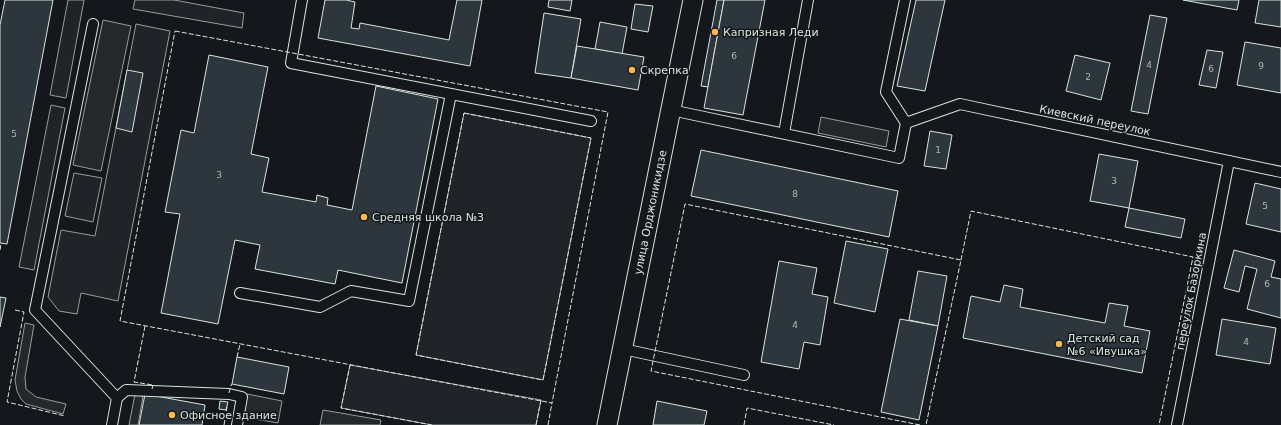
<svg xmlns="http://www.w3.org/2000/svg" width="1281" height="425" viewBox="0 0 1281 425" font-family="'DejaVu Sans',sans-serif">
<rect width="100%" height="100%" fill="#14181c"/>
<g fill="#202428" stroke="#939e99">
<path d="M 68,0 L 84,0 L 66,98 L 50,95 Z"/>
<path d="M 135,0 L 174,0 L 244,13 L 242,28 L 133,9 Z"/>
<path d="M 136,24 L 170,31 L 118,301 L 81,293 L 77,314 L 59,311 L 48,297 L 61,230 L 95,236 Z"/>
<path d="M 51,105 L 65,108 L 34,270 L 19,267 Z"/>
<path d="M 464,113 L 591,138 L 543,380 L 416,355 Z"/>
<path d="M 74,173 L 102,178 L 93,222 L 65,216 Z"/>
<path d="M 350,365 L 541,400 L 536,425 L 432,425 L 341,408 Z"/>
</g>
<g fill="#24282b" stroke="#939e99">
<path d="M 103,20 L 131,26 L 101,171 L 73,165 Z"/>
<path d="M 821,117 L 889,131 L 886,147 L 818,133 Z"/>
<path d="M 25,323 L 34,325 L 25,377 L 26,389 L 36,397 L 66,404 L 63,414 L 26,404 L 21,399 L 17,391 L 15,380 Z"/>
<path d="M 135,394 L 143,396 L 138,425 L 129,425 Z"/>
<path d="M 247,394 L 282,401 L 278,423 L 243,417 Z"/>
<path d="M 323,410 L 381,420 L 380,425 L 320,425 Z"/>
</g>
<g fill="#2c363c" stroke="#d8e6dc">
<path d="M 5,0 L 53,0 L 7,244 L 0,243 L 0,25 Z"/>
<path d="M 325,0 L 346,0 L 355,2 L 351,28 L 359,29 L 360,23 L 449,40 L 457,0 L 482,0 L 470,66 L 318,38 Z"/>
<path d="M 549,0 L 572,0 L 570,11 L 548,7 Z"/>
<path d="M 717,0 L 724,0 L 708,87 L 701,86 Z"/>
<path d="M 724,0 L 765,0 L 743,115 L 704,108 Z"/>
<path d="M 916,0 L 945,0 L 925,91 L 897,86 Z"/>
<path d="M 1183,0 L 1239,0 L 1237,10 Z"/>
<path d="M 1259,0 L 1281,0 L 1281,27 L 1255,23 Z"/>
<path d="M 635,4 L 653,6 L 648,32 L 631,29 Z"/>
<path d="M 544,13 L 581,19 L 571,78 L 535,73 Z"/>
<path d="M 1150,15 L 1167,18 L 1148,114 L 1131,111 Z"/>
<path d="M 600,22 L 627,27 L 622,54 L 595,49 Z"/>
<path d="M 1245,42 L 1281,48 L 1281,93 L 1237,85 Z"/>
<path d="M 577,46 L 644,57 L 638,90 L 571,78 Z"/>
<path d="M 1207,50 L 1223,52 L 1216,88 L 1199,85 Z"/>
<path d="M 209,55 L 268,67 L 251,154 L 269,158 L 262,192 L 316,202 L 317,195 L 328,198 L 327,205 L 352,210 L 376,86 L 438,99 L 402,283 L 338,270 L 335,284 L 255,269 L 260,245 L 235,240 L 218,324 L 161,313 L 180,214 L 165,212 L 181,130 L 194,133 Z"/>
<path d="M 1075,55 L 1110,63 L 1101,100 L 1066,91 Z"/>
<path d="M 127,70 L 143,73 L 132,132 L 116,128 Z"/>
<path d="M 930,131 L 952,135 L 946,169 L 924,166 Z"/>
<path d="M 701,150 L 898,191 L 889,237 L 691,196 Z"/>
<path d="M 1099,154 L 1138,161 L 1129,208 L 1090,201 Z"/>
<path d="M 1255,183 L 1281,189 L 1281,232 L 1246,224 Z"/>
<path d="M 1129,208 L 1185,219 L 1181,238 L 1125,227 Z"/>
<path d="M 846,241 L 888,249 L 875,312 L 834,303 Z"/>
<path d="M 1234,250 L 1275,261 L 1271,277 L 1281,279 L 1281,318 L 1247,309 L 1257,269 L 1245,266 L 1239,292 L 1224,288 Z"/>
<path d="M 779,261 L 817,268 L 812,294 L 828,297 L 820,345 L 804,342 L 799,369 L 761,362 Z"/>
<path d="M 918,271 L 947,276 L 938,326 L 909,320 Z"/>
<path d="M 1004,285 L 1023,289 L 1020,307 L 1105,323 L 1109,303 L 1128,306 L 1124,326 L 1150,331 L 1142,373 L 963,338 L 971,296 L 1000,302 Z"/>
<path d="M 0,297 L 6,298 L 0,327 Z"/>
<path d="M 900,319 L 938,326 L 919,420 L 881,412 Z"/>
<path d="M 1222,319 L 1276,328 L 1270,364 L 1216,355 Z"/>
<path d="M 237,357 L 289,367 L 284,394 L 232,384 Z"/>
<path d="M 145,394 L 205,405 L 202,425 L 139,425 Z"/>
<path d="M 220,401 L 228,402 L 226,410 L 219,409 Z"/>
<path d="M 657,401 L 707,411 L 704,425 L 653,425 Z"/>
</g>
<g fill="none" stroke-linecap="round" stroke-linejoin="round">
<defs>
<g id="service">
<path d="M 302,0 L 291,63 L 591,121"/>
<path d="M 93,24 L 35,310 L 117,398 L 112,425"/>
<path d="M 671,110 L 899,158 L 906,123 L 886,92 L 905,0"/>
<path d="M 906,123 L 960,104 L 1281,172"/>
<path d="M 784,133 L 808,0"/>
<path d="M 240,293 L 320,307 L 351,291 L 409,301 L 451,94"/>
<path d="M 623,349 L 744,375"/>
<path d="M 117,398 L 126,390 L 229,394 L 242,397 L 237,425"/>
<path d="M 1177,425 L 1229,161"/>
</g>
<g id="minor">
<path id="s1" d="M 607,425 L 693,0"/>
</g>
</defs>
<use href="#service" stroke="#d8e6dc" stroke-width="12"/>
<use href="#minor" stroke="#d8e6dc" stroke-width="21"/>
<use href="#service" stroke="#14181c" stroke-width="10"/>
<use href="#minor" stroke="#14181c" stroke-width="19"/>
<g stroke="#d8e6dc" stroke-width="1" stroke-dasharray="5 2" stroke-linecap="butt">
<path d="M 175,31 L 608,112 L 552,403 L 120,321 Z"/>
<path d="M 464,113 L 591,138 L 543,380 L 416,355 Z"/>
<path d="M 0,250 L 1,244"/>
<path d="M 961,260 L 971,211 L 1193,257 L 1159,425"/>
<path d="M 15,310 L 24,312 L 7,402 L 65,416"/>
<path d="M 145,326 L 134,382 L 153,385 L 152,389"/>
<path d="M 237,357 L 240,344"/>
<path d="M 351,365 L 350,365 L 341,408 L 432,425"/>
<path d="M 229,393 L 231,385 L 232,384"/>
<path d="M 224,425 L 227,407"/>
<path d="M 536,425 L 541,400 L 540,400"/>
<path d="M 548,425 L 552,403"/>
<path d="M 744,425 L 747,408 L 834,425"/>
<path d="M 920,425 L 651,371 L 685,204 L 961,260 L 926,425"/>
</g>
</g>
<g fill="#ffb74d" stroke="#14181c" stroke-width="1.5">
<circle cx="715" cy="32" r="4"/>
<circle cx="632" cy="70" r="4"/>
<circle cx="364" cy="217" r="4"/>
<circle cx="1059" cy="344" r="4"/>
<circle cx="172" cy="415" r="4"/>
</g>
<g text-anchor="middle" stroke-width="3" stroke-linejoin="round" paint-order="stroke">
<g font-size="9" fill="#adbab4">
<text x="734" y="59">6</text>
<text x="1149" y="68">4</text>
<text x="1261" y="69">9</text>
<text x="1211" y="72">6</text>
<text x="1088" y="80">2</text>
<text x="14" y="137">5</text>
<text x="938" y="153">1</text>
<text x="219" y="178">3</text>
<text x="1114" y="184">3</text>
<text x="795" y="197">8</text>
<text x="1265" y="209">5</text>
<text x="1267" y="287">6</text>
<text x="795" y="328">4</text>
<text x="1246" y="345">4</text>
</g>
<g font-size="11" fill="#d8e6dc" stroke="#14181c" text-anchor="start">
<text x="723" y="36">Капризная Леди</text>
<text x="640" y="74">Скрепка</text>
<text x="372" y="221">Средняя школа №3</text>
<text x="1067" y="342">Детский сад<tspan x="1067" dy="13">№6 «Ивушка»</tspan></text>
<text x="180" y="419">Офисное здание</text>
</g>
<g font-size="11" fill="#d8e6dc" stroke="#14181c">
<text transform="translate(1095 120) rotate(12)" y="4">Киевский переулок</text>
<text dy="4" stroke="none"><textPath href="#s1" startOffset="217">улица Орджоникидзе</textPath></text>
<text transform="translate(1191 291) rotate(-79)" y="4">переулок Базоркина</text>
</g>
</g>
</svg>
